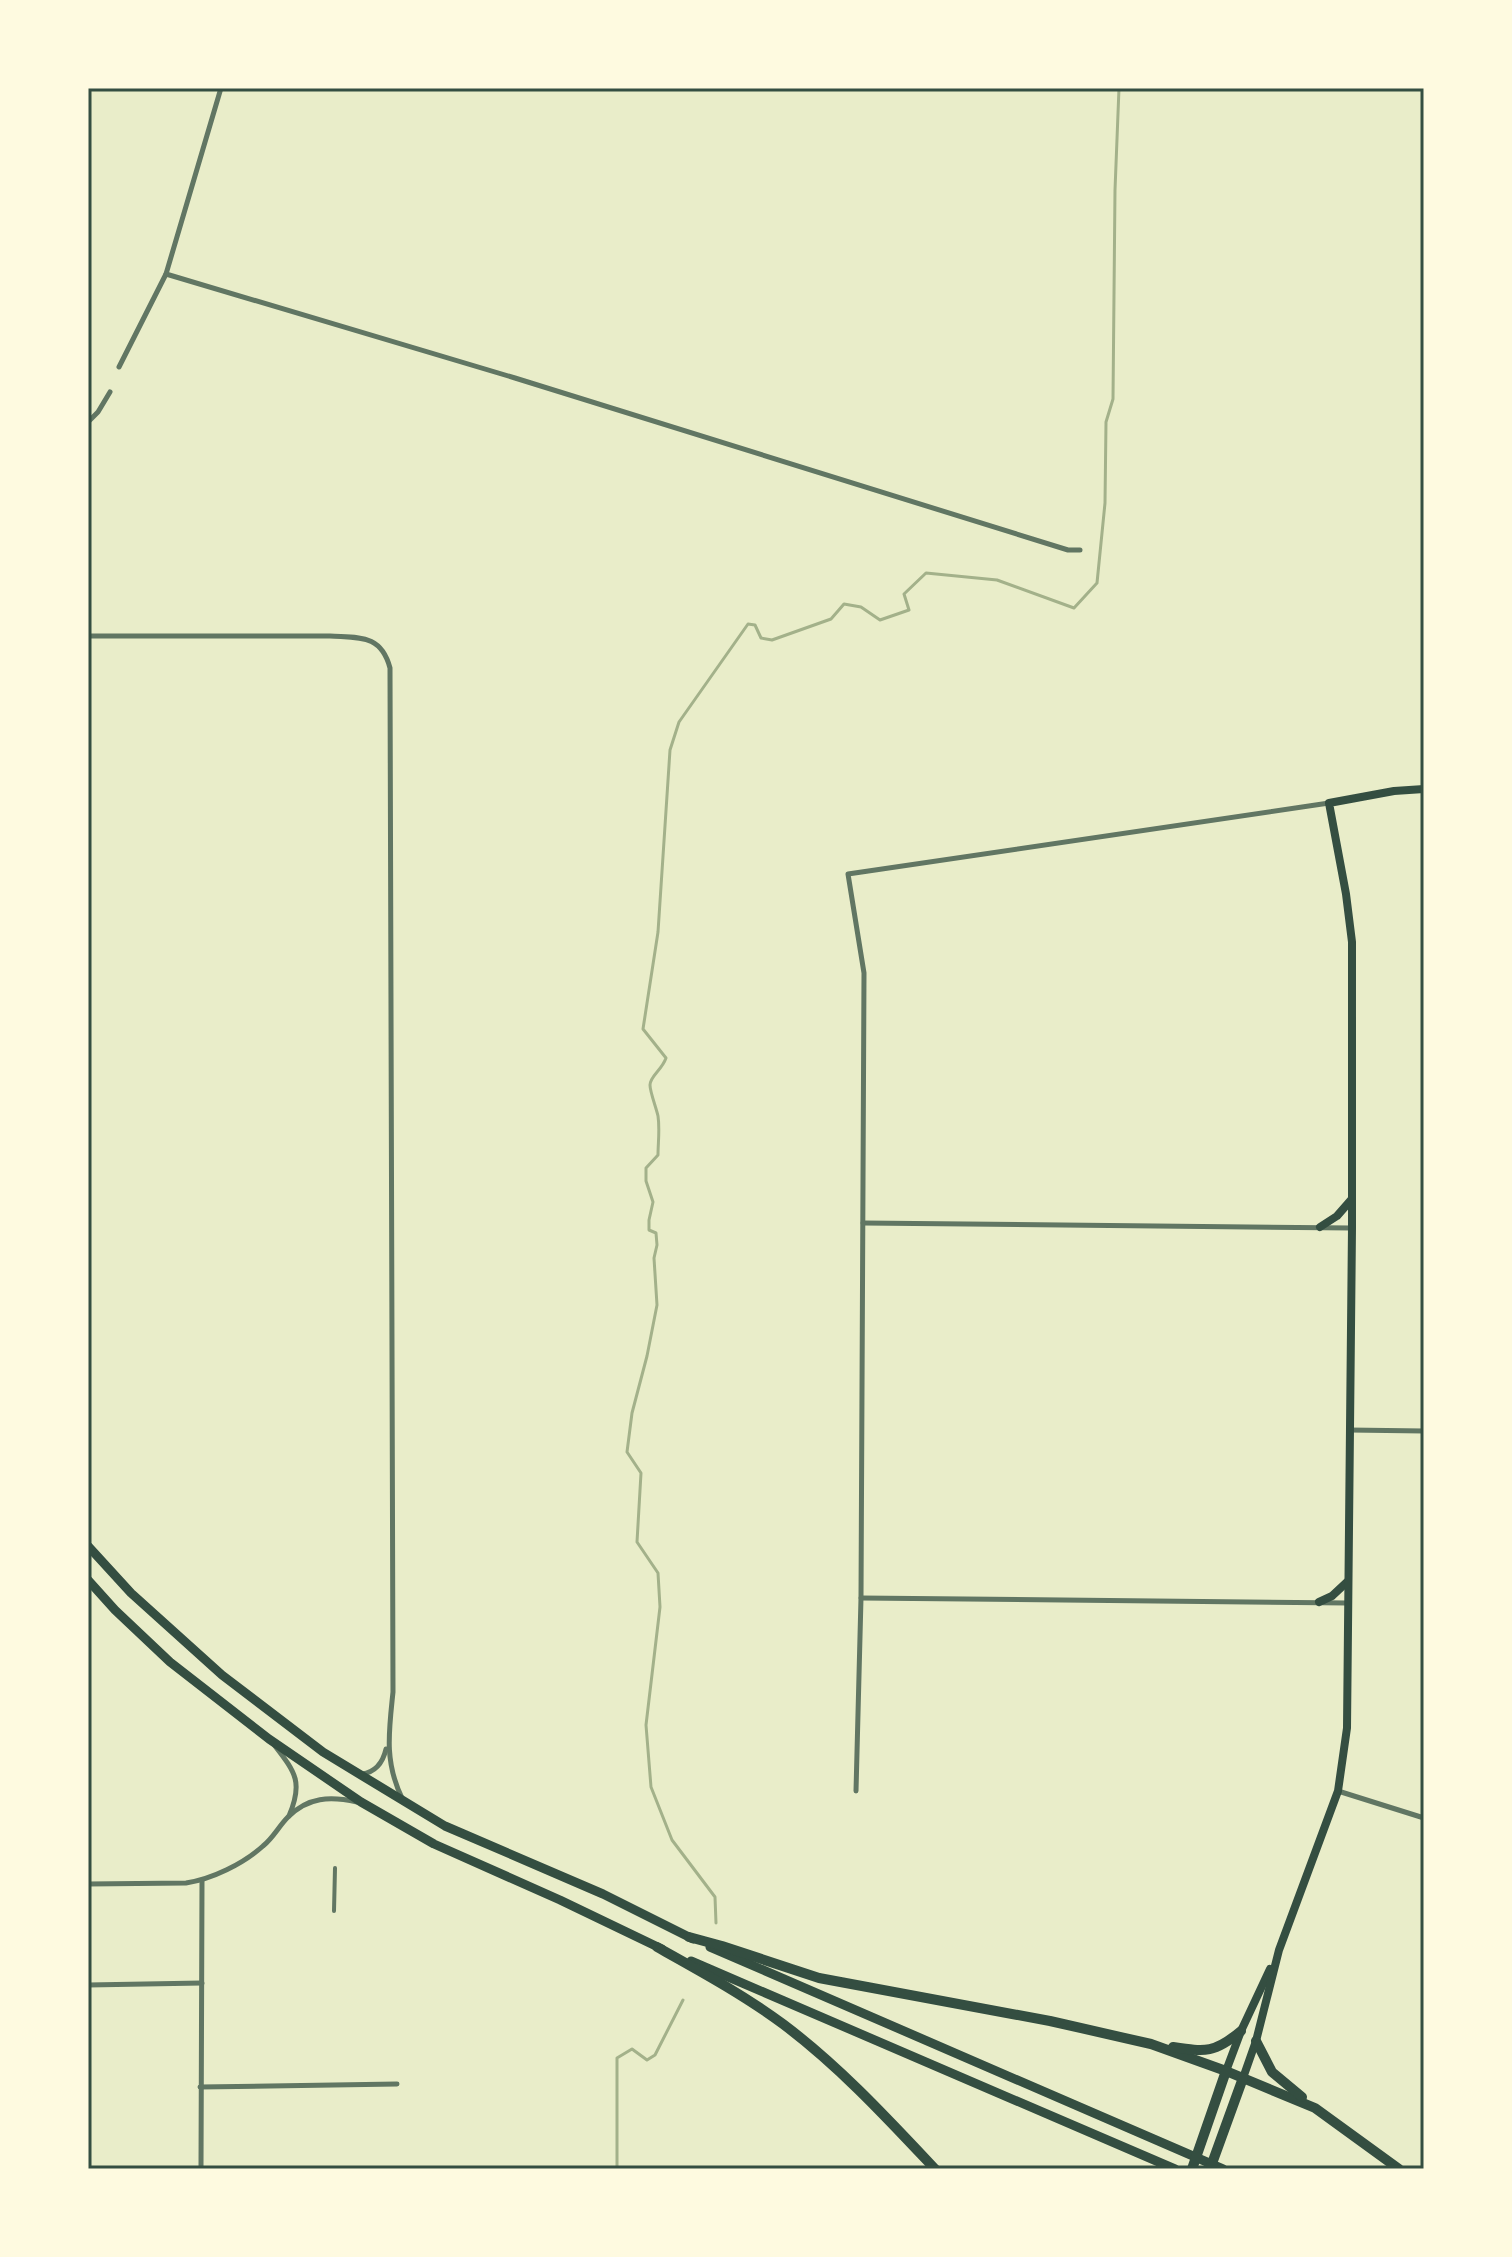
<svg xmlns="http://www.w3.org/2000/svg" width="1512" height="2257" viewBox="0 0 1512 2257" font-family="'PT Serif',serif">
<rect width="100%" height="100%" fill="#e9edc9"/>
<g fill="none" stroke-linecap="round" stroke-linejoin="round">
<g stroke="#a3b18a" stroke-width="3">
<path d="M 716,1923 L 715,1897 L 672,1840 L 651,1787 L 646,1725 L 660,1607 L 658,1573 L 637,1542 L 641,1473 L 627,1452 L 632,1413 L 647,1356 L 657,1305 L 654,1258 L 657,1245 L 656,1233 L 649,1230 L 649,1220 L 653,1202 L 646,1181 L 646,1168 L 658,1155 C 658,1143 660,1129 658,1116 C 656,1107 650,1092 650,1085 C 650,1076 662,1070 666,1058 L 643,1029 L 658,932 L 670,750 L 679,722 L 748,624 L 755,625 L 761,638 L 772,640 L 831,619 L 844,604 L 861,607 L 880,620 L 909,610 L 904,594 L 926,573 L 997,580 L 1074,608 L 1097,583 L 1105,503 L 1106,422 L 1113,399 L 1115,190 L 1119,88"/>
<path d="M 617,2169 L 617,2058 L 632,2049 L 647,2060 L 655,2055 L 683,2000"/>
</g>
<path stroke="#617663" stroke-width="4" d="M 334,1911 L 335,1868"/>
<g stroke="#617663" stroke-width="5">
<path d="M 166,274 L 515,378 L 1068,550 L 1080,550"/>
<path d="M 119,367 L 166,274 L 221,88"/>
<path d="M 88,422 L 98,412 L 110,392"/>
<path d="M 88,636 L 330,636 C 359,638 381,634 390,668 L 393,1692 C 389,1731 384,1761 402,1798"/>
<path d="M 863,1223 L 1351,1228"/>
<path d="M 1349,1430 L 1424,1431"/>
<path d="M 861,1598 L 1347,1603"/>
<path d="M 275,1746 C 296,1773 303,1783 289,1816"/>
<path d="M 362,1774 C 376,1772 383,1762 386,1749"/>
<path d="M 856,1791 L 861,1598 L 864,973 L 848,874 L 1329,803"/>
<path d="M 1338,1791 L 1424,1818"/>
<path d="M 88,1884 L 186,1883 C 212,1879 243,1864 263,1846 C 273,1838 279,1826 288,1817 C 308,1797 330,1796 357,1802"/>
<path d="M 88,1985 L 202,1983"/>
<path d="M 200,2087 L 397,2084"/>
<path d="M 201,2169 L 202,1881"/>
</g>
<g stroke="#344e41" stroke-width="8">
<path d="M 1320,1227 L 1337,1216 L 1351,1200"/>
<path d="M 1319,1602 L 1332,1596 L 1347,1582"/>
<path d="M 1226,2071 L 1241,2031 L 1270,1969"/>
<path d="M 1243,2078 L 1256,2041 L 1279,1950 L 1338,1791 L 1347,1728 L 1352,1228 L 1352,942 L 1346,894 L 1329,803 L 1394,791 L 1424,789"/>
</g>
<g stroke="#344e41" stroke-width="9">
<path d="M 88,1546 L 131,1593 L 222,1675 L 323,1752 L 445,1826 L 603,1894 L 693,1939"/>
<path d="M 88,1580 L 115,1610 L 170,1662 L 269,1739 L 361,1802 L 434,1844 L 560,1900 L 662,1949"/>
<path d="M 710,1947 L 1223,2169"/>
<path d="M 691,1961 L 1175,2169"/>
</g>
<g stroke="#344e41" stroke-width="10">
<path d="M 689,1937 L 722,1946 L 819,1978 L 1050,2021 L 1151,2044 L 1226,2071 L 1315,2108 L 1399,2169"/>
<path d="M 657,1947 C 700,1971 744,1995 783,2024 C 839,2066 887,2118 935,2169"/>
<path d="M 1256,2041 L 1272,2072 L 1302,2097"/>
<path d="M 1173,2047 C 1206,2052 1215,2053 1241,2031"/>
<path d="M 1192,2169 L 1226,2071"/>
<path d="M 1210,2169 L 1243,2078"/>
</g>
</g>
<rect width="1512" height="2257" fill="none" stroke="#fefae0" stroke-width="180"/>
<rect x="90" y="90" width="1332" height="2077" fill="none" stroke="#344e41" stroke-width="3"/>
</svg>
